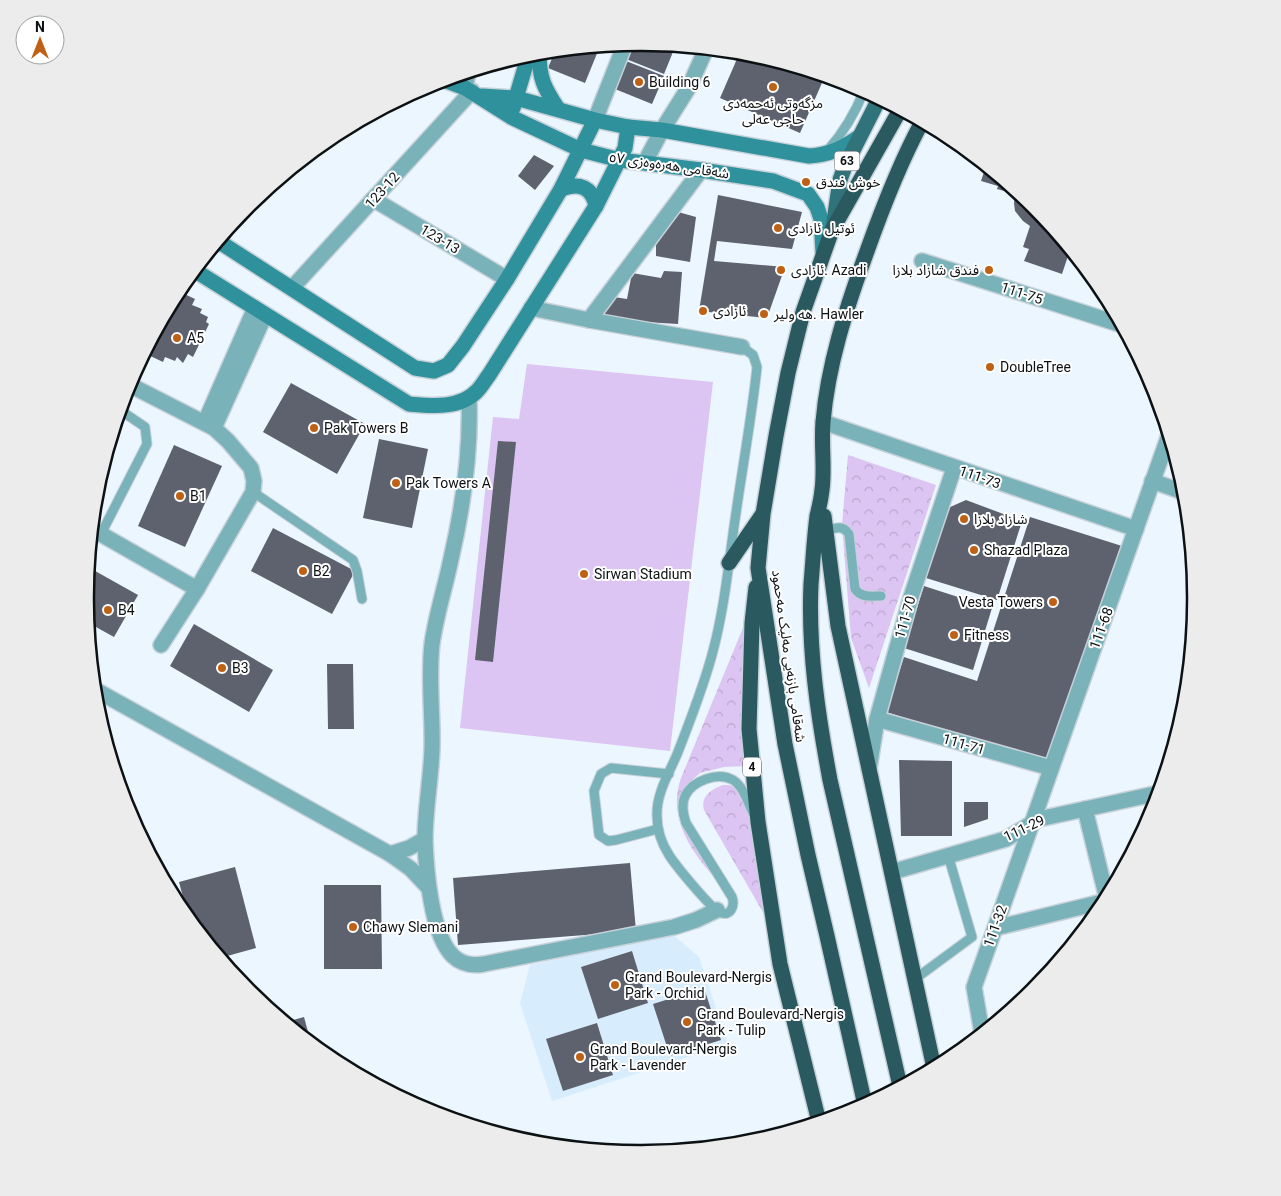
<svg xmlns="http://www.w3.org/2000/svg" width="1281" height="1196" viewBox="0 0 1281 1196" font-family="Roboto,'Noto Sans Arabic',sans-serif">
<defs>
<pattern id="park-crowns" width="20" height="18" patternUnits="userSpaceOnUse" patternTransform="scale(1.25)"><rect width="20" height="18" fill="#dcc4f3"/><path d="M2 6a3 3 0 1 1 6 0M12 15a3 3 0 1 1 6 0" fill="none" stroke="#bca7cf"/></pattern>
</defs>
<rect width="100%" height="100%" fill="#ebf6ff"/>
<path fill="#d7ecfc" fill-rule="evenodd" d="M 672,934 L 699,957 L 728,1044 L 552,1101 L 520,1003 L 530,965 ZM 632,951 L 648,1003 L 598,1019 L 581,967 ZM 704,988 L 721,1040 L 671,1056 L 654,1004 ZM 597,1023 L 613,1075 L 563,1091 L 546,1040 Z"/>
<path fill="#dcc4f3" d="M 527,364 L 713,382 L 670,751 L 460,728 L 493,417 L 519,419 Z"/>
<g fill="url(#park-crowns)">
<path d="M 848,455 L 936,485 L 869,688 L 851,638 L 842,525 Z"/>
<path d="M 745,623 L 747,766 L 724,767 L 700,773 L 691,781 L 688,788 L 685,814 L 733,898 C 703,865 664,827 681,778 Z"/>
<path d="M 723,785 C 728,785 733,785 737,789 C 752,804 763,895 768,921 L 704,810 C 700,797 711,789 723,785 Z"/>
</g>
<g fill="#5e616e">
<path d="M 633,43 L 641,43 L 675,47 L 664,74 L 626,59 Z"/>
<path d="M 600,46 L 585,83 L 548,68 L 555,51 Z"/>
<path d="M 740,52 L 749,53 L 825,76 L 800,133 L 720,98 Z"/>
<path d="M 626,61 L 664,76 L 652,104 L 615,89 Z"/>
<path d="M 534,155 L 554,166 L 535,190 L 518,176 Z"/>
<path d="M 986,166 L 1033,205 L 1070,250 L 1062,274 L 1024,261 L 1029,249 L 1023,247 L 1030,226 L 1023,221 L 1015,211 L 1014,203 L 1015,194 L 997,189 L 998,186 L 981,181 Z"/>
<path d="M 718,195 L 802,212 L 792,249 L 717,241 L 714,261 L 785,267 L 767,318 L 699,311 Z"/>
<path d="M 678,212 L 696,217 L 690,262 L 656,256 L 656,245 Z"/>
<path d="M 664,271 L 682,272 L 678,324 L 597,319 L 614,297 L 627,299 L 632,273 L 661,278 Z"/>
<path d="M 178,291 L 195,299 L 192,305 L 202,309 L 200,313 L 208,317 L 206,322 L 209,324 L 193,357 L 188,354 L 183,363 L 177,357 L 175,361 L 165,357 L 163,362 L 144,353 Z"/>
<path d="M 291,383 L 365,424 L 337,474 L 263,432 Z"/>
<path d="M 379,439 L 428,449 L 412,528 L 363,518 Z"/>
<path d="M 498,441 L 516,442 L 493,662 L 475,660 Z"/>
<path d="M 174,445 L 222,466 L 185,547 L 138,526 Z"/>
<path d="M 108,450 L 113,452 L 103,477 L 100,476 Z"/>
<path d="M 966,500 L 1022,521 L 997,600 L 926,578 L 948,508 Z"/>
<path d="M 1030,517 L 1122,546 L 1051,764 L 886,712 L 904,657 L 977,681 Z"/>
<path d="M 273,528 L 355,571 L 332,614 L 251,571 Z"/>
<path d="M 88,567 L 138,595 L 114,637 L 87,622 L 85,598 Z"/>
<path d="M 924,586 L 992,608 L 973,670 L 904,648 Z"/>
<path d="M 194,624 L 273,670 L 249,712 L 170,666 Z"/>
<path d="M 327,664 L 353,664 L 354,729 L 328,729 Z"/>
<path d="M 899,760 L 952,761 L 952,836 L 901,836 Z"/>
<path d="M 964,802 L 988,802 L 988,819 L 964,827 Z"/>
<path d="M 630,863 L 636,931 L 458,945 L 453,878 Z"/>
<path d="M 235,867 L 256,948 L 220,958 L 189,920 L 179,882 Z"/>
<path d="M 324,885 L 381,885 L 382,969 L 324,969 Z"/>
<path d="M 632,951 L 648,1003 L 598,1019 L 581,967 Z"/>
<path d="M 704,988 L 721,1040 L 670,1056 L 653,1004 Z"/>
<path d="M 304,1017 L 311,1043 L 286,1022 Z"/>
<path d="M 597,1023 L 613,1075 L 563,1091 L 546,1039 Z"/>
</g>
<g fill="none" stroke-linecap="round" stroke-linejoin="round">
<defs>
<g id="lane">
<path d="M 828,150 C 844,132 855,113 864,91"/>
<path d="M 742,347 L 753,355 L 757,367 C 752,415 743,464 736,513 C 729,559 725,606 713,651 C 704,686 691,718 678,752 C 670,772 656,793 657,816 C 657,829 662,844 669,855 C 676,866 709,906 719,912 C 731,918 735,905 732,897 L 686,823 C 683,814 681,805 685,796 C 692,781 718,771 733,780 C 743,786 748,802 753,813"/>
<path d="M 253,492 L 353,560 L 357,571 L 362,599"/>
<path d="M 825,531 C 835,528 842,524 849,534 L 855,589 C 861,598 871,596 881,596"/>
<path d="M 101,534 L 147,444 L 145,427 L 120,410"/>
<path d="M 658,829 L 616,840 L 608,841 L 599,835 L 594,791 L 601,774 L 611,768 L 669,774"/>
<path d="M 915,979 L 972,937 L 948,855"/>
</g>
<g id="street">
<path d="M 465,88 L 468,73"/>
<path d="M 595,120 L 625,44"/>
<path d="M 645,162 L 662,130 L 689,87 L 706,49"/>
<path d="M 373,199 L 507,279"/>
<path d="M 922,261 L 1122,325"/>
<path d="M 292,288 L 472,91"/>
<path d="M 531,308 L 589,320 L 742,347"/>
<path d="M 589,320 L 701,170"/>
<path d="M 128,384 L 214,428 L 228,441 L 251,468 L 254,481 L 253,492 L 197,589 L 161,645"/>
<path d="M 469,398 C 471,452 463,507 451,559 C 445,588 436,615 432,644 C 428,678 433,715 432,749 C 431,779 425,810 425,840 C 426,869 431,935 453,956 C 461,964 472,966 484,964 L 674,927 L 696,920 L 717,910"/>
<path d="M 205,422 L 255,308"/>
<path d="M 823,422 L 1136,529"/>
<path d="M 214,428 L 265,315"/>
<path d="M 1152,481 L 1186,493"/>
<path d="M 92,529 L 197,589"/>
<path d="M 94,689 L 390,854 L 411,869 L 428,887"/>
<path d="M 877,719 L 1051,768"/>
<path d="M 869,769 L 877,719 L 911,597 L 954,468"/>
<path d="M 1085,809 L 1107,899"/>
<path d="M 390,854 L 409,848 L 425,839"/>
<path d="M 892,872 L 1006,839 L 1039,819 L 1159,793"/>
<path d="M 995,928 L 1106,901"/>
<path d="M 982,1033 L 974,987 L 995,928 L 1169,435"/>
</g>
<g id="secondary">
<path d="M 539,52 C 539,78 544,88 558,109"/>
<path d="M 444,80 L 465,88 L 511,117 L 581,150 L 620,160 L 701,170 L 773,181 L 808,194 L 817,207 L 821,219 L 823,252"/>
<path d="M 482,96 L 516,98 L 595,120 L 628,127 L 662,130 L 809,156 C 829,155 843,148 859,137"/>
<path d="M 513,108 L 529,54"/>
<path d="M 561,189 C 579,182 592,187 596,206"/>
<path d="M 218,241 L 415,368 L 434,371 L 448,365 L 463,346 L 507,279 L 561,189 L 595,120"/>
<path d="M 194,270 L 409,404 C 432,406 460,409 477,391 C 482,386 485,380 489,375 L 596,206 L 625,148 L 628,127"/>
</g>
<path id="primary" d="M 833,228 L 840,180 L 845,166 L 879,99"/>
<g id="highway">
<path d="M 824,516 L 838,626 L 934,1068"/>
<path d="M 729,563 L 762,515"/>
<path d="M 756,587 L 752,623 L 749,729 L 758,822 L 780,964 L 819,1122"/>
<path d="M 900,1086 L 830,780 C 818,716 808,650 811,584 C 813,561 814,539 817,516 C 819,508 821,499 822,490 C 825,468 821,445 823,422 C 828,364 846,309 866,254 C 882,209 899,164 922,122"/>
<path d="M 865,1105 L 827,936 L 808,855 L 785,744 L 758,568 L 763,514 L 776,436 L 788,373 L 803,312 L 832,230 L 900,110"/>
</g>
</defs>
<use href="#lane" stroke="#c7d1d9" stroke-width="11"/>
<use href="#street" stroke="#c7d1d9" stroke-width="18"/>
<use href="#secondary" stroke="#c7d1d9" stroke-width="18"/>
<use href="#primary" stroke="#c7d1d9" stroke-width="18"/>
<use href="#highway" stroke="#c7d1d9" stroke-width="18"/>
<use href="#lane" stroke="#7ab2b9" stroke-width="9"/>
<use href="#street" stroke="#7ab2b9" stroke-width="15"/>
<use href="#secondary" stroke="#2f919b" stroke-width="15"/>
<use href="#primary" stroke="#31737a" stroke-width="15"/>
<use href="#highway" stroke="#2a5a5f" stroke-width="15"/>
</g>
<g fill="#bf6115" stroke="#fff" stroke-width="2">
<circle cx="639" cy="82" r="5"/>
<circle cx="773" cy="87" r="5"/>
<circle cx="806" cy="182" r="5"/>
<circle cx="778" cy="228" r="5"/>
<circle cx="781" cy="270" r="5"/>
<circle cx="989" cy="270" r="5"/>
<circle cx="703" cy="311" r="5"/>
<circle cx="764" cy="314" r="5"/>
<circle cx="177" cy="338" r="5"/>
<circle cx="990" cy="367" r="5"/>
<circle cx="314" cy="428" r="5"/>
<circle cx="396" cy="483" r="5"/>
<circle cx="180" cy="496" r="5"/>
<circle cx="964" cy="519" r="5"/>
<circle cx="974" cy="550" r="5"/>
<circle cx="303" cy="571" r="5"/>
<circle cx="584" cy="574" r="5"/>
<circle cx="1053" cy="602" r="5"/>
<circle cx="108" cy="610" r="5"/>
<circle cx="954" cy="635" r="5"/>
<circle cx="222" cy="668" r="5"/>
<circle cx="353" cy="927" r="5"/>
<circle cx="615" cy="985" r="5"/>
<circle cx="687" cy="1022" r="5"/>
<circle cx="580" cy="1057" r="5"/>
</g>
<g text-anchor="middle" stroke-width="4" stroke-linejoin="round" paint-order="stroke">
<g fill="#fff" stroke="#55585a" stroke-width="1">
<rect x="834.5" y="151.5" width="25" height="19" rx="4"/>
<rect x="743" y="757.5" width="18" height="19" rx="4"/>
</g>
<g font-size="12" font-weight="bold" fill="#0c1114">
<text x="847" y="165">63</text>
<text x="752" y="771">4</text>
</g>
<g font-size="14" fill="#0c1114" stroke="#fff" text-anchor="start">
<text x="649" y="87">Building 6</text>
<text x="773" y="108" text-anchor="middle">مزگەوتی ئەحمەدی<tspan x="773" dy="16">حاجی عەلی</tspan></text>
<text x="816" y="187">خوش فندق</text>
<text x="788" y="233">ئوتیل ئازادی</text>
<text x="791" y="275">ئازادى. Azadi</text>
<text x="979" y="275" text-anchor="end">فندق شازاد بلازا</text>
<text x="713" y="316">ئازادی</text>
<text x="774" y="319">هه ولير. Hawler</text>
<text x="187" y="343">A5</text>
<text x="1000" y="372">DoubleTree</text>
<text x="324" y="433">Pak Towers B</text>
<text x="406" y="488">Pak Towers A</text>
<text x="190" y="501">B1</text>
<text x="974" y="524">شازاد بلازا</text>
<text x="984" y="555">Shazad Plaza</text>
<text x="313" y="576">B2</text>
<text x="594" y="579">Sirwan Stadium</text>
<text x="1043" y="607" text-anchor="end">Vesta Towers</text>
<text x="118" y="615">B4</text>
<text x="964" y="640">Fitness</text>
<text x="232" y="673">B3</text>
<text x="363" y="932">Chawy Slemani</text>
<text x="625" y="982">Grand Boulevard-Nergis<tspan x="625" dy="16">Park - Orchid</tspan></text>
<text x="697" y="1019">Grand Boulevard-Nergis<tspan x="697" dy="16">Park - Tulip</tspan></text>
<text x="590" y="1054">Grand Boulevard-Nergis<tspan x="590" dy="16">Park - Lavender</tspan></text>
</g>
<g font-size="14" fill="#0c1114" stroke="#fff">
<text transform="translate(669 165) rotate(8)" y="5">شەقامی هەرەوەزی ٥٧</text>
<text transform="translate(382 190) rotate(-48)" y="5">123-12</text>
<text transform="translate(440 239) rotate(31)" y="5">123-13</text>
<text transform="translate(1022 293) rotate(18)" y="5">111-75</text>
<text transform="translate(980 477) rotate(19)" y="5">111-73</text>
<text transform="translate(905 617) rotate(-74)" y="5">111-70</text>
<text transform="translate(1101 628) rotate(-70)" y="5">111-68</text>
<text transform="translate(789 656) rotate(82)" y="5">شەقامی بازنەیی مەلیک مەحمود</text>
<text transform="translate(964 744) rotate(16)" y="5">111-71</text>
<text transform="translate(1024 828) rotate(-25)" y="5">111-29</text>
<text transform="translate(995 926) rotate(-70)" y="5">111-32</text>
</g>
</g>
<path d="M0 0H1281V1196H0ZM640 51H641A546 546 0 0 1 1187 597V599A546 546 0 0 1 641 1145H640A546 546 0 0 1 94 599V597A546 546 0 0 1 640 51Z" fill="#ececec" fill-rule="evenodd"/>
<path fill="none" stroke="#0c1114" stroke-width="2.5" d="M640 51H641A546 546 0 0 1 1187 597V599A546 546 0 0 1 641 1145H640A546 546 0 0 1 94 599V597A546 546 0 0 1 640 51Z"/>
<g transform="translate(40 40)"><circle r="24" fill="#ffffff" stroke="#9ea0a1"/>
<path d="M0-4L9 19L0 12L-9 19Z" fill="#bf6115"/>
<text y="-8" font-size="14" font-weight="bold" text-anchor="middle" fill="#0c1114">N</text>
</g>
</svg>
